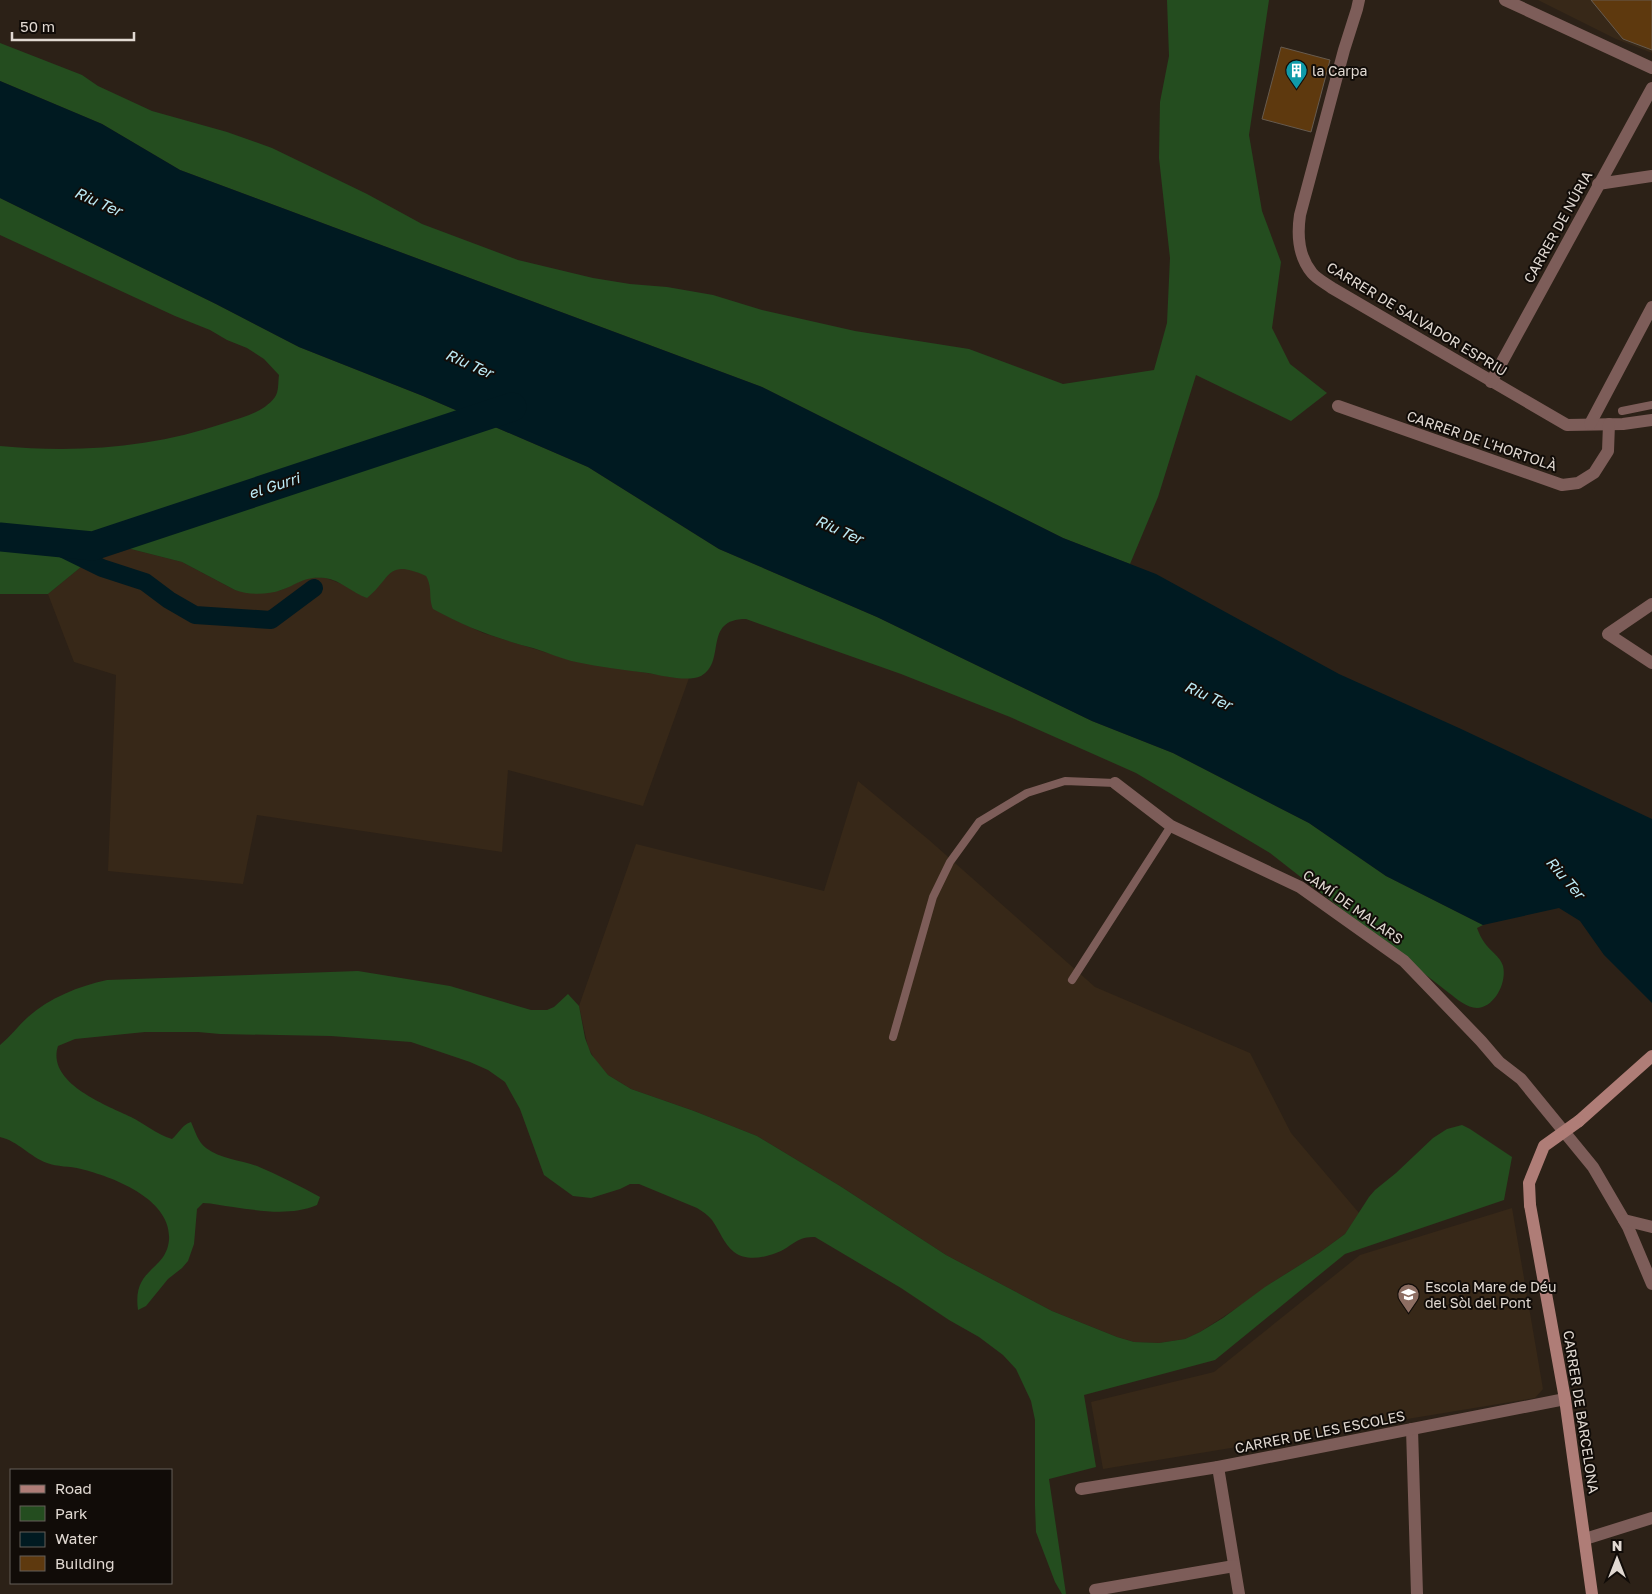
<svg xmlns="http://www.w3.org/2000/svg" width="1652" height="1594" viewBox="0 0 1652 1594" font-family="'Golos Text',sans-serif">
<rect width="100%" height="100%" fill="#2c2117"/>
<g fill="#372818">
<path d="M 1538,0 L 1652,0 L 1652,53 L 1616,39 Z"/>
<path d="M 119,546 L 182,562 L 235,590 L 262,593 L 281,590 L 306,578 L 326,578 L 342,584 L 379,585 L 390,572 L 399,568 L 408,569 L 426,575 L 431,584 L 431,592 L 441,613 L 483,633 L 574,661 L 678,678 L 689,678 L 643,806 L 508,770 L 502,852 L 257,815 L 243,884 L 108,871 L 116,675 L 74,662 L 48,594 L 81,567 Z"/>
<path d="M 858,781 L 929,840 L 1095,987 L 1250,1053 L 1291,1133 L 1359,1213 L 1345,1234 L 1319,1253 L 1273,1282 L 1243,1304 L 1200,1332 L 1185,1339 L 1159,1343 L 1134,1342 L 1117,1337 L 1052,1311 L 946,1255 L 840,1186 L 757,1136 L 694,1111 L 631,1089 L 608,1075 L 596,1062 L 588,1047 L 579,1006 L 636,844 L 824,891 Z"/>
<path d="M 1512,1208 L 1543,1389 L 1535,1398 L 1103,1469 L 1091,1402 L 1214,1372 L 1360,1255 Z"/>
</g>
<g fill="#244d1f">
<path d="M 1167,0 L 1269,0 L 1249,135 L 1262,211 L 1281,262 L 1272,328 L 1290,364 L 1327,393 L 1291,421 L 1196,375 L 1158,497 L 1130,564 L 1063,538 L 762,387 L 180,170 L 102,124 L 0,81 L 0,43 L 82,75 L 98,86 L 152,111 L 227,132 L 272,148 L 367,194 L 422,224 L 518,260 L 593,278 L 630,284 L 667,287 L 713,295 L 762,310 L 855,331 L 969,349 L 1063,384 L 1154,370 L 1167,323 L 1170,258 L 1159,158 L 1160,102 L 1169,56 Z"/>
<path d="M 0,198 L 216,304 L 299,347 L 423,396 L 588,467 L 719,549 L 877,617 L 1092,721 L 1173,753 L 1309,823 L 1386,876 L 1483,925 L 1477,928 C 1479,933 1481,938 1484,942 C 1490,951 1500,956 1503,966 C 1507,982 1495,1007 1477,1008 C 1467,1008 1457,999 1449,993 L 1270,853 L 1136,773 L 1010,717 L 901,674 L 746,619 C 702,619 727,662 701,676 C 688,682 663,676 648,673 C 624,670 600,667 576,662 C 561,659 547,652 533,648 C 498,639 465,627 433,609 C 428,596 433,589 426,576 C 386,558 392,578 367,598 C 352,593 341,580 325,578 C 303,576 299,584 281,590 C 268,595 248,595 235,590 L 182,562 L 119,546 L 81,567 L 48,594 L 0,594 L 0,446 C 77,453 152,448 225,423 C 243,417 263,413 275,397 C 279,392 278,381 279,375 L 264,359 L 247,348 L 227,340 L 210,330 L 175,316 L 0,235 Z"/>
<path d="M 358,971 L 450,986 L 531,1010 L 547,1010 L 554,1007 L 568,994 L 579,1006 L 585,1038 L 591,1054 L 608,1075 L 631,1089 L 694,1111 L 757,1136 L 840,1186 L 946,1255 L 1052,1311 L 1117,1337 L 1134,1342 L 1159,1343 L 1185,1339 L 1200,1332 L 1223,1318 L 1265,1287 L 1319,1253 L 1345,1234 L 1369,1197 L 1375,1190 L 1396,1173 L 1433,1138 L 1447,1129 L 1462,1125 L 1470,1129 L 1512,1157 L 1504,1200 L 1345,1254 L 1215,1360 L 1084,1395 L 1096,1467 L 1049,1479 L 1066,1594 L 1062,1594 L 1055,1582 L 1036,1532 L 1035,1506 L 1035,1420 L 1031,1401 L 1016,1369 L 1003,1355 L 979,1337 L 949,1320 L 901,1288 L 815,1237 C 796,1236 791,1248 776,1253 C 762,1258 746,1261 734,1252 C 723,1243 720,1231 712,1220 C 708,1215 702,1211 697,1208 L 639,1184 L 630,1184 L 620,1189 L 591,1198 L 573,1196 L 544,1175 L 520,1109 L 505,1082 L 488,1070 L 470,1062 L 411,1042 L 331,1036 L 220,1034 L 198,1032 L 145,1032 L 75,1039 L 58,1046 C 46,1083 106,1105 131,1117 C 145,1124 156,1134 172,1139 C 179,1133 182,1125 191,1122 C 195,1131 198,1142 206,1148 C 220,1159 241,1160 257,1166 C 278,1175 300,1186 320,1197 L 317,1205 C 291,1216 261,1211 233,1207 C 223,1206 213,1203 203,1203 L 197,1209 L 194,1244 L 188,1261 L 182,1268 L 168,1279 L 146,1306 L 138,1310 C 132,1267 166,1272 169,1240 C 172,1199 113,1177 81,1169 C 70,1166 57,1167 47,1163 C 30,1157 18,1141 0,1137 L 0,1045 C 10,1037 18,1026 28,1017 C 49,998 79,986 107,980 Z"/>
</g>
<path fill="#001a21" d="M 0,81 L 102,124 L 180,170 L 762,387 L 1063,538 L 1156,574 L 1339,674 L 1459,728 L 1652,819 L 1652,1003 L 1604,955 L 1580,921 L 1559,908 L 1483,925 L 1386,876 L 1309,823 L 1173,753 L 1092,721 L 877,617 L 719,549 L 588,467 L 423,396 L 299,347 L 216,304 L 0,198 Z"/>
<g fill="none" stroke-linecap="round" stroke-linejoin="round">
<path stroke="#001a21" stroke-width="18" d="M 49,542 L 102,568 L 145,582 L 169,600 L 195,615 L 271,620 L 314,588"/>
<path stroke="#001a21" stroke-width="29" d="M 0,537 L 93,546 L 512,407"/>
</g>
<g fill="#5e390e" stroke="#675b4f">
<path d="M 1591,0 L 1652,0 L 1652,50 L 1623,39 Z"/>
<path d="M 1281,47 L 1330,60 L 1311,132 L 1262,119 Z"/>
</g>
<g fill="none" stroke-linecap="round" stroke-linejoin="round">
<g stroke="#7d5d59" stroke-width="8">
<path d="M 1622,411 L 1652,405"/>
<path d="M 1072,980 L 1171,826"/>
<path d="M 893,1037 L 933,897 L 950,862 L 979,822 L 1027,793 L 1065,781 L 1115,783"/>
</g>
<g stroke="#7d5d59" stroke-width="12">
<path d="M 1359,0 L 1357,9 L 1344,50 L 1300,215 C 1297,235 1298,256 1312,273 C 1317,279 1325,283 1332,288 L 1567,425 L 1623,424 L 1652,420"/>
<path d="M 1505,0 L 1652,68"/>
<path d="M 1598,184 L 1652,176"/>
<path d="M 1491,382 L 1652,88"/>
<path d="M 1338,406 L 1562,485 L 1578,483 L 1594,473 L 1608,451 L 1609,424"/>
<path d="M 1590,424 L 1652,307"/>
<path d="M 1652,604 L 1608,634 L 1652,663"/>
<path d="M 1115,783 L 1171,826 L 1300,887 L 1404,961 L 1481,1041 L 1499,1062 L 1521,1079 L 1593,1167 L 1628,1227 L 1652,1284"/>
<path d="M 1624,1220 L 1652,1227"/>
<path d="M 1412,1429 L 1417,1594"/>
<path d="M 1218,1467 L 1239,1594"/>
<path d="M 1081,1489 L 1218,1467 L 1565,1399"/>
<path d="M 1585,1539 L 1652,1518"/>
<path d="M 1095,1590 L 1234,1566"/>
</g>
<g stroke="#af7d77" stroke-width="12">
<path d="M 1579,1121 L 1652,1056"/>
<path d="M 1530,1205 L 1565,1399 L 1592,1594"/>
</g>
<path stroke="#af7d77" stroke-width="12" d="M 1530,1205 L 1529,1183 L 1544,1146 L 1579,1121"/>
</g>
<defs>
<symbol id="building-pin" viewBox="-11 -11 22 30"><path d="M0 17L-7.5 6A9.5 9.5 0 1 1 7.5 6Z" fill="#0f9aa8" stroke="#110c08"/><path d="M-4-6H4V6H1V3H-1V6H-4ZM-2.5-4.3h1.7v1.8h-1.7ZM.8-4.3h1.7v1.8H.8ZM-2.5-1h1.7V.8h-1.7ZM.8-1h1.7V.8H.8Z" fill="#fff"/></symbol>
<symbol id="school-pin" viewBox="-11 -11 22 30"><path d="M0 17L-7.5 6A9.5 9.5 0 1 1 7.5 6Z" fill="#8d6e63" stroke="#110c08"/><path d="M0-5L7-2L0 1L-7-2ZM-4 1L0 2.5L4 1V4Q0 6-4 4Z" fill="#fff"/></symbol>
</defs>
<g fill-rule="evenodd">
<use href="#building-pin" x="1284" y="58" width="25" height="34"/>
<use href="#school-pin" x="1396" y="1282" width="25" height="34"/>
</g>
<g text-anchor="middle" stroke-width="4" stroke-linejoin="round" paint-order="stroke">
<g font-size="14" fill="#e1d9d2" stroke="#110c08" text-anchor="start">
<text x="1312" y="76">la Carpa</text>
<text x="1425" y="1292">Escola Mare de Déu<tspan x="1425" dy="16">del Sòl del Pont</tspan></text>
</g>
<g font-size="14" fill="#e1d9d2" stroke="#110c08">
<text transform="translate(1558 227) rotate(-61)" y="5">CARRER DE NÚRIA</text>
<text transform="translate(1417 319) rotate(31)" y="5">CARRER DE SALVADOR ESPRIU</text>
<text transform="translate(1482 441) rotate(19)" y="5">CARRER DE L'HORTOLÀ</text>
<text transform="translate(1353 907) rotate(35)" y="5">CAMÍ DE MALARS</text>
<text transform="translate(1581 1412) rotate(81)" y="5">CARRER DE BARCELONA</text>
<text transform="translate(1320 1432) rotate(-11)" y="5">CARRER DE LES ESCOLES</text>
</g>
<g font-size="15" font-style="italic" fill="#bceaf5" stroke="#110c08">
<text transform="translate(98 202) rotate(24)" y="5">Riu Ter</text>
<text transform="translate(469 364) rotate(24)" y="5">Riu Ter</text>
<text transform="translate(274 486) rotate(-18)" y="5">el Gurri</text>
<text transform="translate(839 530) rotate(24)" y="5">Riu Ter</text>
<text transform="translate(1208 696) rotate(24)" y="5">Riu Ter</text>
<text transform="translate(1565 878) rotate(49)" y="5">Riu Ter</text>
</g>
</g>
<rect x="10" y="1469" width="162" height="115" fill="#110c08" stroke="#645e59"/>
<rect x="20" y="1485" width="25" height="8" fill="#af7d77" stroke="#645e59"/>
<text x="55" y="1494" font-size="15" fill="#e1d9d2">Road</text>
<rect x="20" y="1506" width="25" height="15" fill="#244d1f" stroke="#645e59"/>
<text x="55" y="1519" font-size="15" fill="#e1d9d2">Park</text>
<rect x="20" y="1532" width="25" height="15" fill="#001a21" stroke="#645e59"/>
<text x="55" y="1544" font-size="15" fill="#e1d9d2">Water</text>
<rect x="20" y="1556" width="25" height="15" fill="#5e390e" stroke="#645e59"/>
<text x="55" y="1569" font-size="15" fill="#e1d9d2">Building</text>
<g transform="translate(1617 1559)" stroke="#110c08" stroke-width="4" paint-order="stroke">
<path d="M0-4L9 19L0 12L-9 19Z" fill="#e1d9d2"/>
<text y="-8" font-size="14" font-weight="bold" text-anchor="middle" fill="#e1d9d2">N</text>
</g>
<path d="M12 32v8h122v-8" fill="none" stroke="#e1d9d2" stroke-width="2.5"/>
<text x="20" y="32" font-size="15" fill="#e1d9d2" stroke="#110c08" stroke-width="4" paint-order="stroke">50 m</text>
</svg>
